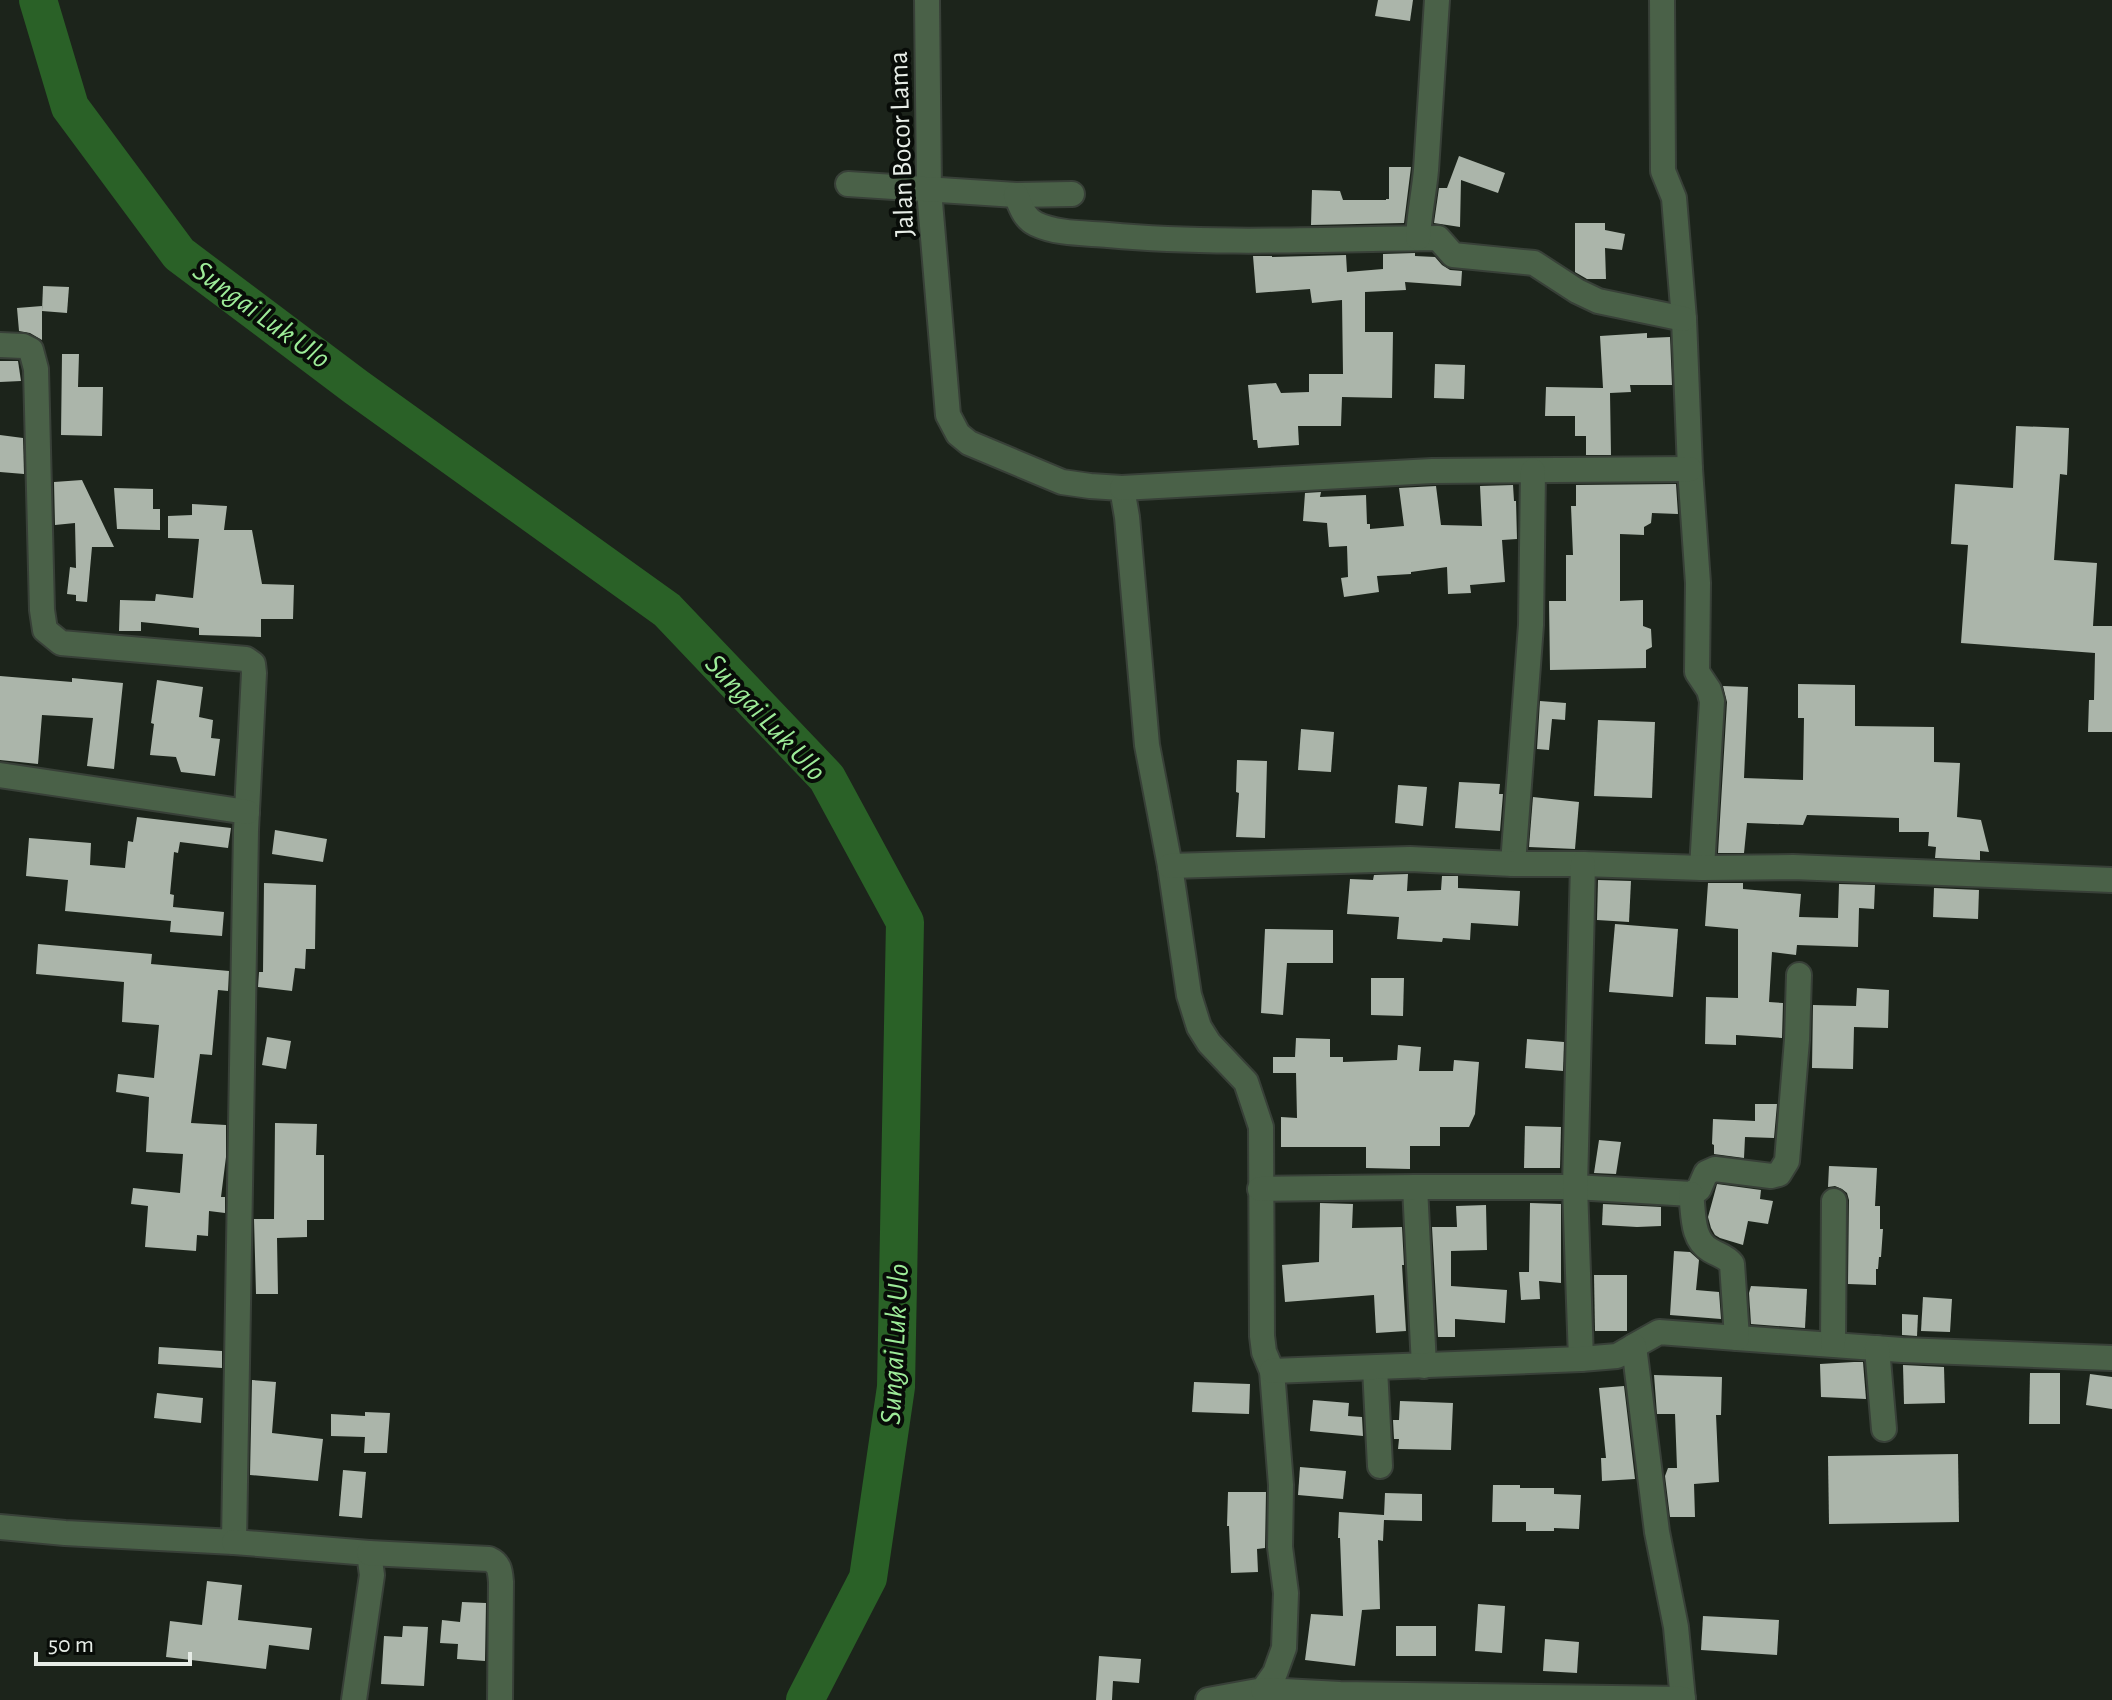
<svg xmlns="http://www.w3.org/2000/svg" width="2112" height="1700" viewBox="0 0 2112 1700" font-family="'Alegreya Sans',sans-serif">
<rect width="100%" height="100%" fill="#1c241b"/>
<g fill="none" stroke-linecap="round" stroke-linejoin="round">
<path stroke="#2a6127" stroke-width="38" d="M 38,0 L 70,107 L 179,254 L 356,387 L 667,610 L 827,778 L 905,922 L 896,1387 L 868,1578 L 805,1700"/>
</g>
<g fill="#abb5aa">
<path d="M 1378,0 L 1413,0 L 1410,21 L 1375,16 Z"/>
<path d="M 1459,156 L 1505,173 L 1498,193 L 1461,180 L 1460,227 L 1434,223 L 1439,188 L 1447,188 Z"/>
<path d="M 1389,167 L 1411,167 L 1404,223 L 1311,225 L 1312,190 L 1340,191 L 1343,200 L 1386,200 L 1386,199 L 1389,199 Z"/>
<path d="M 1575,223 L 1605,223 L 1605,230 L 1625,234 L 1622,250 L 1605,248 L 1606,279 L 1587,279 L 1575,272 Z"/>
<path d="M 1415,253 L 1415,256 L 1435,257 L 1442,265 L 1450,270 L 1462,271 L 1461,286 L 1405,282 L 1406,290 L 1365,292 L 1365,332 L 1393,332 L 1392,398 L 1342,397 L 1341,426 L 1298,426 L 1299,445 L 1258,448 L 1257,440 L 1253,440 L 1248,385 L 1276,383 L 1281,393 L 1309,392 L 1309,374 L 1343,374 L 1342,300 L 1312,303 L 1310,289 L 1256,293 L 1253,256 L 1272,256 L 1272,257 L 1346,255 L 1347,272 L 1383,269 L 1383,254 Z"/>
<path d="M 43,286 L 69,287 L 67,313 L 42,311 Z"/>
<path d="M 42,306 L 42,340 L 30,333 L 19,331 L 17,308 Z"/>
<path d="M 1647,333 L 1647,338 L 1670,337 L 1672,385 L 1630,385 L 1631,392 L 1610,393 L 1611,455 L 1586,455 L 1586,436 L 1575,436 L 1575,416 L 1545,416 L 1546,387 L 1603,388 L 1600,336 Z"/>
<path d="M 62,354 L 79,354 L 78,387 L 103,387 L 102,436 L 61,435 Z"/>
<path d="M 0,361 L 18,361 L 21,381 L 0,382 Z"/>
<path d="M 1435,364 L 1465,365 L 1464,399 L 1434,398 Z"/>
<path d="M 2016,426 L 2069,428 L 2067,475 L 2060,474 L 2054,560 L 2097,563 L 2093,626 L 2112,626 L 2112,732 L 2088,732 L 2089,700 L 2094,700 L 2095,653 L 1961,643 L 1968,545 L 1951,544 L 1955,484 L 2013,488 Z"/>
<path d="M 0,435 L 23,438 L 24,474 L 0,472 Z"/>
<path d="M 82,480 L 114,547 L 92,547 L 87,602 L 76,601 L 76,595 L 67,594 L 70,567 L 76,568 L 75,523 L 55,525 L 54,482 Z"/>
<path d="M 1676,484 L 1678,514 L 1652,513 L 1651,523 L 1644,527 L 1644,535 L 1620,534 L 1620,601 L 1643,600 L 1643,626 L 1651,629 L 1652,647 L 1646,650 L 1646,668 L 1550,670 L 1549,601 L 1566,601 L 1566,555 L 1573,555 L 1571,506 L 1576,506 L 1576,485 Z"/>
<path d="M 1513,485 L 1514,501 L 1516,501 L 1517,539 L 1502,540 L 1505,582 L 1470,585 L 1471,593 L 1448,594 L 1447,567 L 1411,572 L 1411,574 L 1377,576 L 1379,592 L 1344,597 L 1341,578 L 1348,577 L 1347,546 L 1329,547 L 1327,523 L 1303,521 L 1305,493 L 1321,492 L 1320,497 L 1366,495 L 1367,524 L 1370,524 L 1370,529 L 1404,526 L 1399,488 L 1436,486 L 1441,525 L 1482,526 L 1480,486 Z"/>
<path d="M 114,488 L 153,489 L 153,509 L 160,509 L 160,530 L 117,529 Z"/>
<path d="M 192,504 L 227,506 L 224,530 L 252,530 L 262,584 L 294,585 L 293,619 L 261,619 L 261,637 L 199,635 L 199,628 L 141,622 L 141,631 L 119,631 L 120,600 L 155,601 L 156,594 L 193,598 L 199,539 L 168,538 L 168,516 L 192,515 Z"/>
<path d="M 0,676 L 72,682 L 72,678 L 123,683 L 114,769 L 87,766 L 93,718 L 42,715 L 38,764 L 0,760 Z"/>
<path d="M 157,680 L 203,687 L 199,717 L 213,720 L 211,738 L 220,739 L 215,776 L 181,772 L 176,757 L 150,755 L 154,724 L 151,723 Z"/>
<path d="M 1798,684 L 1855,685 L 1855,726 L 1934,727 L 1934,762 L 1960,763 L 1957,817 L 1981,820 L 1989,852 L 1980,851 L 1980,860 L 1935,858 L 1936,847 L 1928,846 L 1929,832 L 1899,832 L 1899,818 L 1807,815 L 1803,825 L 1747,823 L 1744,853 L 1718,853 L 1727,702 L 1723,686 L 1748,687 L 1744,778 L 1803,780 L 1804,718 L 1798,718 Z"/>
<path d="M 1540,701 L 1566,703 L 1565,720 L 1552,719 L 1549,750 L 1537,749 Z"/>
<path d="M 1598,720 L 1655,722 L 1652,798 L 1594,796 Z"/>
<path d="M 1301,729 L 1334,732 L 1331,772 L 1298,770 Z"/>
<path d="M 1237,760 L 1267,761 L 1265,838 L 1236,837 L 1239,793 L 1236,792 Z"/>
<path d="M 1459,782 L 1500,784 L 1499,794 L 1503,794 L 1500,831 L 1455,828 Z"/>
<path d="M 1398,785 L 1427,787 L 1423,826 L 1395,823 Z"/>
<path d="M 1533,797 L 1579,802 L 1575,849 L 1529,847 Z"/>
<path d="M 137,817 L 231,828 L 228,848 L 180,842 L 178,853 L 174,852 L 170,894 L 174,895 L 173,907 L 224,912 L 222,936 L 170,932 L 171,921 L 65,911 L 68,880 L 26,876 L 29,838 L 91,843 L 90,865 L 125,868 L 128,841 L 133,842 Z"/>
<path d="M 275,830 L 327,839 L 323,862 L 272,854 Z"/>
<path d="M 1408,874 L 1407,891 L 1441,890 L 1442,876 L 1458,876 L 1458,888 L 1520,891 L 1518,926 L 1471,923 L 1470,940 L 1443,938 L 1442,942 L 1397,939 L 1399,917 L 1347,914 L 1350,879 L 1373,880 L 1374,875 Z"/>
<path d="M 1598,880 L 1631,881 L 1629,922 L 1597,920 Z"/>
<path d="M 264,883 L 316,885 L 315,949 L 306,949 L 305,969 L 295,968 L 292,991 L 258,987 L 259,972 L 263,972 Z"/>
<path d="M 1708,883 L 1743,883 L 1743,889 L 1801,894 L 1799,917 L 1838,918 L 1839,884 L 1875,885 L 1874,909 L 1859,908 L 1858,947 L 1797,945 L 1796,955 L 1772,952 L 1769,1002 L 1783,1003 L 1782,1038 L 1736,1035 L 1736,1045 L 1705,1044 L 1706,997 L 1738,998 L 1738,929 L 1705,926 Z"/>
<path d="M 1934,888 L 1979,890 L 1978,919 L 1933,917 Z"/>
<path d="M 1615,924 L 1678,929 L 1673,997 L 1609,992 Z"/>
<path d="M 1265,929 L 1333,930 L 1333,963 L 1287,963 L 1283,1015 L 1261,1013 Z"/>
<path d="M 38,944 L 152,954 L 151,964 L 229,971 L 228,991 L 218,990 L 212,1055 L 200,1054 L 191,1123 L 226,1125 L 226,1157 L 221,1197 L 225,1197 L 225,1213 L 209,1211 L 208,1236 L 197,1235 L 196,1251 L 145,1247 L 148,1206 L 131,1204 L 133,1188 L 180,1193 L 183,1154 L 146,1152 L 149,1097 L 116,1092 L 118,1074 L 154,1078 L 159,1025 L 122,1022 L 124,982 L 36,974 Z"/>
<path d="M 1371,978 L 1404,978 L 1403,1016 L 1371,1015 Z"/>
<path d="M 1857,988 L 1889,990 L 1888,1028 L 1854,1027 L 1853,1069 L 1812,1068 L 1813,1005 L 1856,1006 Z"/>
<path d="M 267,1037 L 291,1041 L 286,1069 L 262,1065 Z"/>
<path d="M 1296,1038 L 1330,1039 L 1330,1057 L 1343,1057 L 1343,1062 L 1397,1060 L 1398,1045 L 1421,1047 L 1419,1071 L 1453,1071 L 1454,1060 L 1479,1062 L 1475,1114 L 1469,1127 L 1440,1127 L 1440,1146 L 1410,1146 L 1410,1169 L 1366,1168 L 1366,1147 L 1281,1147 L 1281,1117 L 1297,1118 L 1296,1073 L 1273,1073 L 1273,1057 L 1295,1057 Z"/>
<path d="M 1527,1039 L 1564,1042 L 1563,1071 L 1525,1068 Z"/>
<path d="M 1755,1104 L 1777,1104 L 1774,1138 L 1745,1137 L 1744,1158 L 1714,1154 L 1714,1145 L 1712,1144 L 1713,1119 L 1755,1121 Z"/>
<path d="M 275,1123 L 317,1124 L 316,1155 L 324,1155 L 324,1220 L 307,1220 L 307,1237 L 277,1238 L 278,1294 L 256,1294 L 254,1219 L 274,1219 Z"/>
<path d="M 1525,1126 L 1561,1127 L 1560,1168 L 1524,1168 Z"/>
<path d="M 1599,1140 L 1621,1142 L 1616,1174 L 1594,1173 Z"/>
<path d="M 1829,1166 L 1877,1168 L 1875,1206 L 1880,1206 L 1880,1229 L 1883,1229 L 1881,1257 L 1879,1257 L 1878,1269 L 1876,1269 L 1876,1285 L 1848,1284 L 1849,1200 L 1847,1193 L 1842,1189 L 1835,1186 L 1828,1187 Z"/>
<path d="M 1717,1184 L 1761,1190 L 1760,1199 L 1773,1201 L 1768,1224 L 1748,1221 L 1743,1245 L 1720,1238 L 1715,1235 L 1711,1228 L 1708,1217 Z"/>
<path d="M 1320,1203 L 1353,1204 L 1352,1228 L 1402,1227 L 1404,1265 L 1402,1265 L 1406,1331 L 1376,1333 L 1374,1295 L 1285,1302 L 1282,1265 L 1319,1262 Z"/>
<path d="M 1530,1203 L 1561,1204 L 1561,1283 L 1539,1281 L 1540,1299 L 1521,1300 L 1519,1272 L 1529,1272 Z"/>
<path d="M 1603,1204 L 1661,1207 L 1661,1226 L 1637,1227 L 1602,1225 Z"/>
<path d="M 1486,1205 L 1487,1250 L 1451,1251 L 1451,1286 L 1507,1290 L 1505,1323 L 1455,1319 L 1455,1337 L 1438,1337 L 1432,1227 L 1457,1227 L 1456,1206 Z"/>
<path d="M 1674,1251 L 1690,1252 L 1699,1260 L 1696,1290 L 1719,1292 L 1721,1319 L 1670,1315 Z"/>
<path d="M 1594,1275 L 1627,1275 L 1627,1331 L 1595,1331 Z"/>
<path d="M 1751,1286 L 1807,1289 L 1805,1328 L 1751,1324 L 1749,1293 Z"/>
<path d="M 1923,1297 L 1952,1299 L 1950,1332 L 1921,1331 Z"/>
<path d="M 1902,1314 L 1918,1315 L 1917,1336 L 1902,1335 Z"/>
<path d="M 159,1347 L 222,1351 L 222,1368 L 158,1364 Z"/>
<path d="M 1854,1362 L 1863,1362 L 1866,1399 L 1821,1397 L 1820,1364 Z"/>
<path d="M 1903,1365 L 1944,1367 L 1945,1403 L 1904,1404 Z"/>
<path d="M 2030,1373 L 2060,1373 L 2060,1424 L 2029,1424 Z"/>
<path d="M 2090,1374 L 2112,1377 L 2112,1409 L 2086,1405 Z"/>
<path d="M 1654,1375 L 1722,1377 L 1721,1415 L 1716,1415 L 1719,1482 L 1694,1484 L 1695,1517 L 1670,1517 L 1665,1476 L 1668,1468 L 1677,1468 L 1675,1414 L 1657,1414 Z"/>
<path d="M 252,1380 L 276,1382 L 272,1433 L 323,1439 L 318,1481 L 250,1475 Z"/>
<path d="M 1194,1382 L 1250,1384 L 1249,1414 L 1192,1412 Z"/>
<path d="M 1624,1386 L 1635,1479 L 1602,1481 L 1601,1458 L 1606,1458 L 1599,1388 Z"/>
<path d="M 157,1393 L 203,1398 L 201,1423 L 154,1418 Z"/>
<path d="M 1313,1400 L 1349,1403 L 1348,1416 L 1362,1417 L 1363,1436 L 1310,1431 Z"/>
<path d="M 1400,1401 L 1453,1403 L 1451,1450 L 1398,1449 L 1399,1439 L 1394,1439 L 1393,1420 L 1399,1420 Z"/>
<path d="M 365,1412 L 390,1413 L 387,1453 L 364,1453 L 365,1437 L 331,1436 L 331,1414 L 365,1416 Z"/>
<path d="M 1958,1454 L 1959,1522 L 1829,1524 L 1828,1456 Z"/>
<path d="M 1300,1467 L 1346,1471 L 1343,1499 L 1298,1495 Z"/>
<path d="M 343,1470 L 366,1472 L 362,1518 L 339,1516 Z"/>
<path d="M 1493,1485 L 1520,1485 L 1520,1488 L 1554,1488 L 1554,1494 L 1581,1495 L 1579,1529 L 1554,1528 L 1554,1531 L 1526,1531 L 1526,1522 L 1492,1522 Z"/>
<path d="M 1228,1492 L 1266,1492 L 1265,1548 L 1257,1549 L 1258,1572 L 1231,1573 L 1229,1526 L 1227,1526 Z"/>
<path d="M 1385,1493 L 1422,1494 L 1422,1521 L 1384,1520 L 1383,1541 L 1378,1540 L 1380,1609 L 1362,1610 L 1355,1666 L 1305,1660 L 1311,1614 L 1343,1616 L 1340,1538 L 1338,1538 L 1339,1512 L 1384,1515 Z"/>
<path d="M 207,1581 L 242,1585 L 238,1620 L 312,1628 L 309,1650 L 269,1645 L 266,1669 L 166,1657 L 170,1621 L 202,1625 Z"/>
<path d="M 462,1602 L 486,1603 L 485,1661 L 457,1659 L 458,1644 L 440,1643 L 442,1620 L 460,1622 Z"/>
<path d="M 1478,1604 L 1505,1606 L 1502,1653 L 1475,1651 Z"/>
<path d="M 1703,1616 L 1779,1620 L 1777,1655 L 1701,1650 Z"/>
<path d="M 403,1626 L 428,1627 L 424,1686 L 381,1684 L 384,1636 L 402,1637 Z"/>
<rect x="1396" y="1626" width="40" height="30"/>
<path d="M 1545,1639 L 1579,1642 L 1577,1673 L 1543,1671 Z"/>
<path d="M 1099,1656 L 1141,1659 L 1139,1683 L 1113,1681 L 1112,1700 L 1096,1700 Z"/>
</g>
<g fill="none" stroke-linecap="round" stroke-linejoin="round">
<defs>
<g id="minor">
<path d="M 927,0 L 929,190 L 948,415 L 958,434 L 969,443 L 1062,482 L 1090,486 L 1122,488 L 1127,517 L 1147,745 L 1170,866 L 1189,995 L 1199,1027 L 1209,1043 L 1246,1082 L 1261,1127 L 1262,1336 L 1264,1352 L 1272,1371 L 1281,1485 L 1280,1547 L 1286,1593 L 1284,1648 L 1275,1673 L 1263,1690 L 1208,1700"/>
<path d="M 1662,0 L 1663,171 L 1674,198 L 1684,319 L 1690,469 L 1698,583 L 1697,672 L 1709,690 L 1712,701 L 1702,868"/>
<path d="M 848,184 L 1016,195 L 1072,194"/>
<path d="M 1016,195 C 1021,207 1024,218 1036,224 C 1057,234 1085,233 1108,235 C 1218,245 1328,239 1438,238 L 1453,255 L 1534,263 L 1577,291 L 1598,301 L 1684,319"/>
<path d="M 1418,238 C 1419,215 1424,193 1426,170 C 1430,113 1433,57 1437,0"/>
<path d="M 0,345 L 23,346 L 31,350 L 36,369 L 42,610 L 45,630 L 61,643 L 246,659 L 253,664 L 254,673 L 246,830 L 234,1542 L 65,1533 L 0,1527"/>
<path d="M 1122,488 L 1432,471 L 1690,469"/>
<path d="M 0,775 L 247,812"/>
<path d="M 1513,864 L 1531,625 L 1533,471"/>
<path d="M 1170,866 L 1410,859 L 1513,864 L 1583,864 L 1702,868 L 1793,867 L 2112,880"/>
<path d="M 1415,1187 L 1424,1366"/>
<path d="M 1260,1189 L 1415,1187 L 1575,1187 L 1691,1194 L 1699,1189 L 1706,1173 L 1715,1169 L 1771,1176 L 1779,1174 L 1787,1161 L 1797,1040 L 1799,975"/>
<path d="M 1737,1338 L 1902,1350 L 2112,1358"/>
<path d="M 1833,1344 L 1834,1201"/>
<path d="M 1634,1346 L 1659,1332 L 1737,1338 L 1732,1264 C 1726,1256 1718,1255 1710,1250 C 1691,1239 1694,1213 1691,1194"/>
<path d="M 1877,1348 L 1884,1429"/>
<path d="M 1581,1359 L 1575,1187 L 1583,864"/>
<path d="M 1375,1368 L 1380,1466"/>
<path d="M 1272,1371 L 1581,1359 L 1617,1356 L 1634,1346 L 1657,1532 L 1676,1627 L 1683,1700"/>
<path d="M 234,1542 L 369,1553 L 372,1575 L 354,1700"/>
<path d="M 369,1553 L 489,1559 C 500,1564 500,1571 501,1582 L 500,1700"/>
<path d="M 1263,1690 L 1340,1694 L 1683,1699"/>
</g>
</defs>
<use href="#minor" stroke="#384038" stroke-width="28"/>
<use href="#minor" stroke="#4a6148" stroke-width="24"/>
</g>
<g text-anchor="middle" stroke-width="8" stroke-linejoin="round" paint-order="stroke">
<g font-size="28" fill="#e7ede7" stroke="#080c08">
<text transform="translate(900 144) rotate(-92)" y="10">Jalan Bocor Lama</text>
</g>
<g font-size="30" font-style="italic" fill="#9deb98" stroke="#080c08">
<text transform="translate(262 314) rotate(36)" y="10">Sungai Luk Ulo</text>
<text transform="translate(766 717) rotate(47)" y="10">Sungai Luk Ulo</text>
<text transform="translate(894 1344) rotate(-87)" y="10">Sungai Luk Ulo</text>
</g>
</g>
<path d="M36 1652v12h154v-12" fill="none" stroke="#e7ede7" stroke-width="4"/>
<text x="48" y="1652" font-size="24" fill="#e7ede7" stroke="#080c08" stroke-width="6" paint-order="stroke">50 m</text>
</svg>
